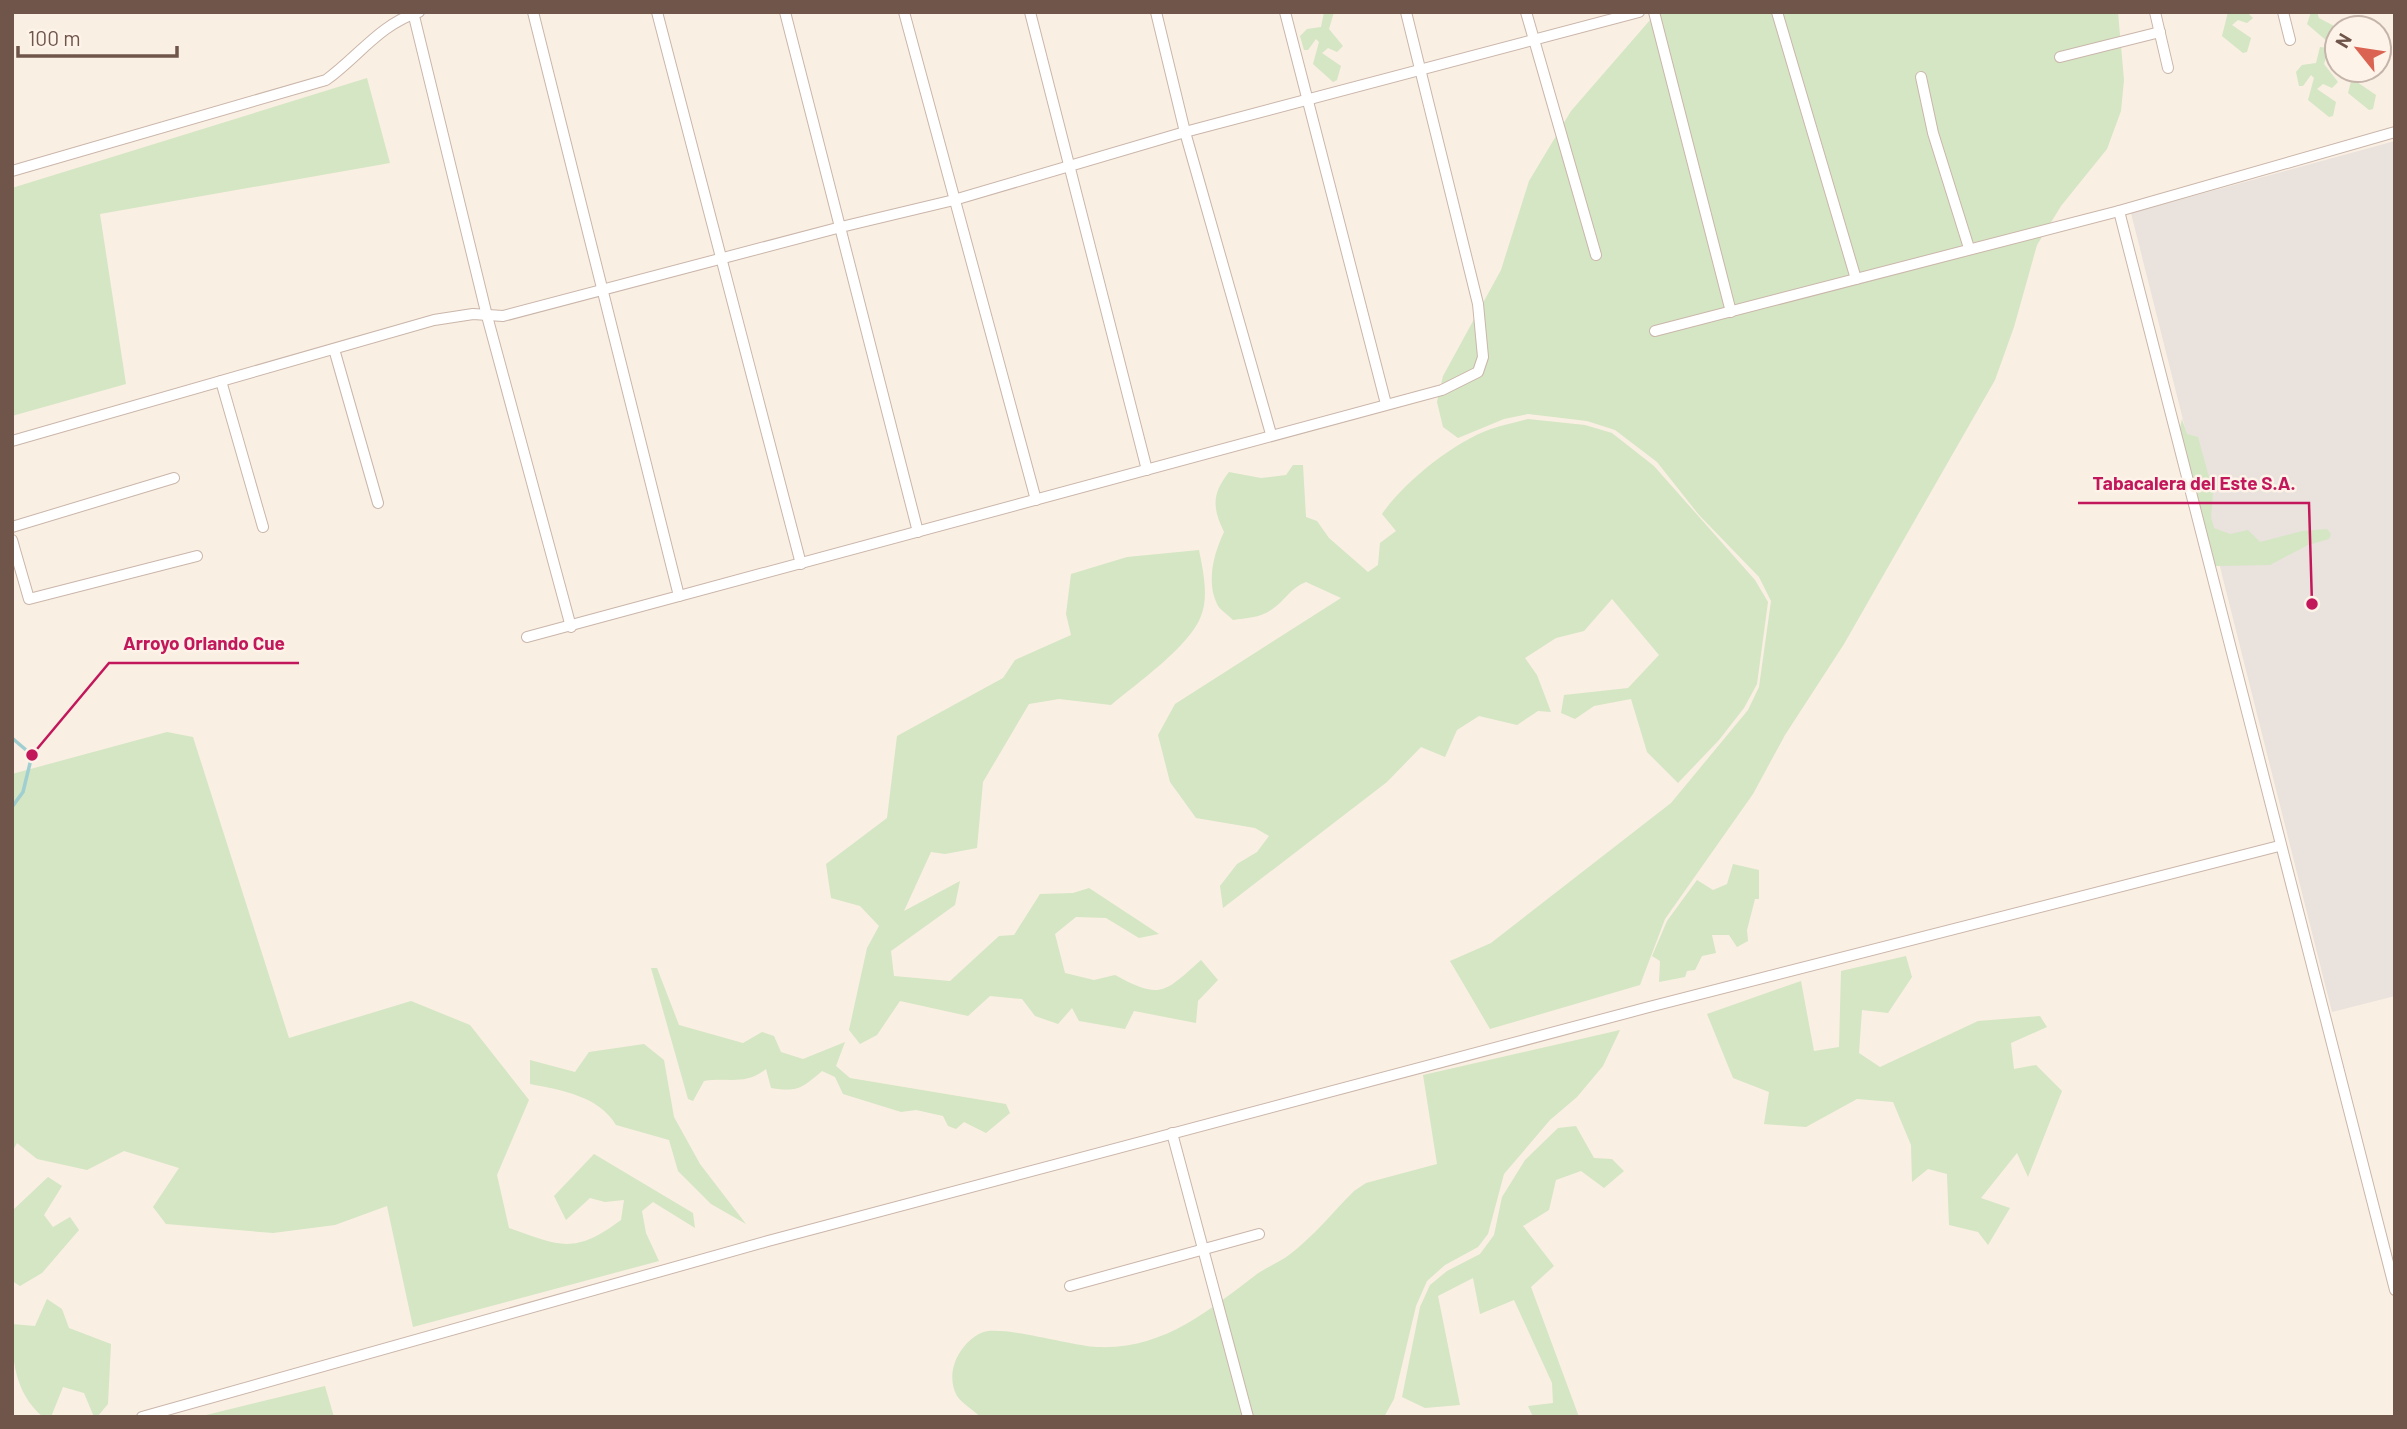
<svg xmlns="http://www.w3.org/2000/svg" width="2407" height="1429" viewBox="0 0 2407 1429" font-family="Barlow,sans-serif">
<rect width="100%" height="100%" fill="#faefe3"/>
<path fill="#eae2dd" d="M 2395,141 L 2395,996 L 2332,1012 L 2131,213 Z"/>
<g fill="#d4e6c3">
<path d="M 1324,12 L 1334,12 L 1329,29 L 1343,46 L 1337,52 L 1328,48 L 1322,53 L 1341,66 L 1337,80 L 1333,82 L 1313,64 L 1319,42 L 1316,39 L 1308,50 L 1304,50 L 1300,36 L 1307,29 L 1321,27 Z"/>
<path d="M 1657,12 L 2118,12 L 2124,80 L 2121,111 L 2107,149 L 2061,206 L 2037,245 L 2014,327 L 1995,380 L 1844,644 L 1785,735 L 1753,794 L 1665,919 L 1640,985 L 1490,1029 L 1450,961 L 1491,943 L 1671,803 L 1748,710 L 1759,687 L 1771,601 L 1759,577 L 1699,515 L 1657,462 L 1615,430 L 1587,421 L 1528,414 L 1504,419 L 1458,438 L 1443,427 L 1437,402 L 1443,376 L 1501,270 L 1529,181 L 1571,111 Z"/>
<path d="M 2228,12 L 2247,12 L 2253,18 L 2247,23 L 2238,20 L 2232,25 L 2251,38 L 2247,52 L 2243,53 L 2222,36 Z"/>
<path d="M 2311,12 L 2317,12 L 2319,18 L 2336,27 L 2332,41 L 2328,42 L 2307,24 Z"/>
<path d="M 2320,47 L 2329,48 L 2324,64 L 2338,82 L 2332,88 L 2323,84 L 2317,89 L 2336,102 L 2333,116 L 2329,117 L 2308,100 L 2314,78 L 2311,75 L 2303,86 L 2299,86 L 2296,72 L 2302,65 L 2316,63 Z"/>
<path d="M 2354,70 L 2373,70 L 2379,75 L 2372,80 L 2363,77 L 2357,82 L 2376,95 L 2373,109 L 2369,110 L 2348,93 Z"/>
<path d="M 367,78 L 390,163 L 100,214 L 126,384 L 12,416 L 12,188 Z"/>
<path d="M 1528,419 L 1585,425 L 1612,433 L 1654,466 L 1755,580 L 1768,602 L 1757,684 L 1744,708 L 1719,740 L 1678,783 L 1647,752 L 1631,699 L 1594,706 L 1575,719 L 1561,713 L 1564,695 L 1628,688 L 1659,655 L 1612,599 L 1584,631 L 1556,638 L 1525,658 L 1537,675 L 1551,712 L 1538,711 L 1517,725 L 1479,716 L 1457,730 L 1445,757 L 1421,747 L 1387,782 L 1223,908 L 1220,886 L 1237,864 L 1257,852 L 1269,836 L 1255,828 L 1196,818 L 1170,782 L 1158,735 L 1175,704 L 1341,598 L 1306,582 C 1290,588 1285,601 1271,610 C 1259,618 1246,618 1233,620 C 1228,615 1219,609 1217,604 C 1206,581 1214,553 1224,532 C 1212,507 1212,494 1229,472 L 1261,478 L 1286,475 L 1293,465 L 1303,465 L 1306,517 L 1317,521 L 1329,538 L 1368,572 L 1378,565 L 1380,543 L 1396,531 L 1382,514 C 1403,483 1455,441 1491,429 C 1503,425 1516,422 1528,419 Z"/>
<path d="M 2182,419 L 2187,434 L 2198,437 L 2213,492 L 2211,517 L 2214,528 L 2230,534 L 2248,530 L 2260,542 L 2302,531 L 2327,529 L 2331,534 L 2329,539 L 2308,545 L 2270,565 L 2215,566 L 2179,432 Z"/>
<path d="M 1199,550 C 1203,570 1209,597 1201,616 C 1191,645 1135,685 1111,705 L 1059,699 L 1029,704 L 983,782 L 977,848 L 945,854 L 931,852 L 904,911 L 960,881 L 955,905 L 891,951 L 894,976 L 950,981 L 999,936 L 1014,935 L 1040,894 L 1073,893 L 1089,888 L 1159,934 L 1139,938 L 1106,918 L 1076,917 L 1055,934 L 1065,973 L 1094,980 L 1115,975 C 1161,1000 1164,993 1201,960 L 1218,980 L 1198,1001 L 1196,1023 L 1134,1011 L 1125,1029 L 1079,1021 L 1072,1008 L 1058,1024 L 1035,1016 L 1022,999 L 990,996 L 968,1016 L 900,1001 L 877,1035 L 860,1044 L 849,1030 L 867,948 L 879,926 L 860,906 L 831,898 L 826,864 L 887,818 L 897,736 L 1003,678 L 1015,660 L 1071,635 L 1066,614 L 1071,574 L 1127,557 Z"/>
<path d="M 167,732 L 193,737 L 289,1038 L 411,1001 L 470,1025 L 529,1100 L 497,1175 L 509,1228 C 560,1246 574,1255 621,1220 L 624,1200 L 605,1202 L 590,1198 L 566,1220 L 554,1196 L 594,1154 L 693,1213 L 695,1228 L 653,1202 L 642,1211 L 646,1233 L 659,1261 L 413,1327 L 387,1206 L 335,1225 L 273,1233 L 166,1224 L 153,1207 L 179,1168 L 124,1151 L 87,1170 L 37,1159 L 17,1143 L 12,1152 L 12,774 Z"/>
<path d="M 1733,864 L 1759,870 L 1759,899 L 1755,899 L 1747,930 L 1748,941 L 1737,947 L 1729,935 L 1712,935 L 1716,953 L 1702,956 L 1695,970 L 1687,971 L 1685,977 L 1659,982 L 1660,961 L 1652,956 L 1667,921 L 1697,880 L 1713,890 L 1727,884 Z"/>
<path d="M 1906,956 L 1912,977 L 1888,1013 L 1862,1010 L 1859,1053 L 1880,1067 L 1978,1021 L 2040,1016 L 2047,1027 L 2011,1043 L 2014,1069 L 2036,1065 L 2062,1091 L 2028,1177 L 2017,1153 L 1981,1198 L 2010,1208 L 1988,1245 L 1978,1232 L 1949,1225 L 1947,1174 L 1928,1169 L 1912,1182 L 1911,1145 L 1893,1102 L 1857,1099 L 1806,1127 L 1764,1124 L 1769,1092 L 1733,1078 L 1707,1014 L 1801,981 L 1814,1051 L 1839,1047 L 1841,971 Z"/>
<path d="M 651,968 L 657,968 L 679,1025 L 743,1043 L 762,1032 L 774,1036 L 781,1052 L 803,1059 L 845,1042 L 836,1066 L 850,1078 L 1006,1104 L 1010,1113 L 986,1133 L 964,1122 L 956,1129 L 948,1126 L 943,1116 L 916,1110 L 901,1112 L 843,1094 L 835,1077 L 822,1071 C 801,1089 798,1092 771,1088 L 766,1069 C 745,1086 728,1077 704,1081 L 693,1101 L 688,1099 Z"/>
<path d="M 1620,1030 L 1603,1066 L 1577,1097 L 1550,1120 L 1504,1174 L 1488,1234 L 1478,1247 L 1445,1265 L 1427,1281 L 1416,1306 L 1394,1399 L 1384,1417 L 981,1417 C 974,1411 962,1403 957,1396 C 944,1372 960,1343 981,1333 C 1000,1324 1071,1346 1097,1347 C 1163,1350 1208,1311 1257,1274 C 1267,1267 1280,1262 1289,1255 C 1313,1237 1333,1212 1354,1191 L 1366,1183 L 1437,1164 L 1423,1075 Z"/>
<path d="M 644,1044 L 664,1060 L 674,1117 L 700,1164 L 746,1224 L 711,1204 L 678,1171 L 669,1140 L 616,1125 C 599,1096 561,1090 530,1084 L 530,1060 L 575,1072 L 589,1052 Z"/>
<path d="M 1576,1126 L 1594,1158 L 1612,1159 L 1624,1171 L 1604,1188 L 1581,1171 L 1556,1180 L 1549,1210 L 1523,1226 L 1554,1266 L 1531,1287 L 1579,1417 L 1533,1417 L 1528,1406 L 1553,1403 L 1552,1383 L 1514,1300 L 1480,1314 L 1473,1278 L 1438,1296 L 1460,1405 L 1425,1408 L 1402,1397 L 1420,1307 L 1430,1285 L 1447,1271 L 1480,1254 L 1494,1235 L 1502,1197 L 1525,1160 L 1558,1128 Z"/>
<path d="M 48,1177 L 62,1186 L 44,1215 L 53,1227 L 70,1217 L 79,1230 L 42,1273 L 20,1286 L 12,1281 L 12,1211 Z"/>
<path d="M 47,1299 L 62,1309 L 69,1328 L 111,1344 L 108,1404 L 97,1417 L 94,1417 L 84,1393 L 63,1387 L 51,1417 L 43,1417 C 14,1392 12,1359 12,1324 L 35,1326 Z"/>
<path d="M 325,1386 L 334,1417 L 198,1417 Z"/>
</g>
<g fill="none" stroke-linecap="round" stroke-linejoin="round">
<path stroke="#a0cfd2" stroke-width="3.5" d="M 12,738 L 32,755 L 23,792 L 12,807"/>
<defs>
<g id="minor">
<path d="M 413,12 L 487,316 L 571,627"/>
<path d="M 657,12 L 801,564"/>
<path d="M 785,12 L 918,532"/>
<path d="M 904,12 L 1036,500"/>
<path d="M 1030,12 L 1147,470"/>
<path d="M 1156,12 L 1185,132 L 1271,434"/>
<path d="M 1285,12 L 1386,404"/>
<path d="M 1526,12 L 1596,255"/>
<path d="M 1654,12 L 1731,312"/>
<path d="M 1777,12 L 1856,279"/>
<path d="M 2155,12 L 2168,68"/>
<path d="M 2283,12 L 2290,40"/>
<path d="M 2060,57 L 2160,32"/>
<path d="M 1921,77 L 1933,133 L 1969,248"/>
<path d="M 12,171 L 326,80 C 358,57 380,24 419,12"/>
<path d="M 2119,211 L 2395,1290"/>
<path d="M 1655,331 L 2119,211 L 2395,132"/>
<path d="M 334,349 L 378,503"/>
<path d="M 221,381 L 263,527"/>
<path d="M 12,441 L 434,320 L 473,314 L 503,316 L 841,227 L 954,200 L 1185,132 L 1639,12"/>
<path d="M 12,527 L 174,478"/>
<path d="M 12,540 L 29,599 L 197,556"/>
<path d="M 679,596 L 1442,390 L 1478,372 L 1483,357 L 1478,304 L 1406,12"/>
<path d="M 527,637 L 679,596 L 533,12"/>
<path d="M 1172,1133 L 1248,1417"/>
<path d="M 1070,1286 L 1259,1234"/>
<path d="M 142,1417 L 768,1241 L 1649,1007 L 2279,846"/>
</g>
</defs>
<use href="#minor" stroke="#cab6aa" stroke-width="12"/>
<use href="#minor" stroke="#fff" stroke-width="10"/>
</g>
<path fill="none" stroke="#c2185b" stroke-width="2.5" d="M2312 604L2309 503H2078M32 755L109 663H299"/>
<g fill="#c2185b" stroke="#fdf3e8" stroke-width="2.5">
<circle cx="2312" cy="604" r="7"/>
<circle cx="32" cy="755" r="7"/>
</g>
<g font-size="19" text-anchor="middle" font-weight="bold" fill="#c2185b" stroke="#fdf3e8" stroke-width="5" stroke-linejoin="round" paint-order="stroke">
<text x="2194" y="490">Tabacalera del Este S.A.</text>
<text x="204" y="650">Arroyo Orlando Cue</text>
</g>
<rect width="2407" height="1429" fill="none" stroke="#70554b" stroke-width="28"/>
<g transform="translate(2358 49) rotate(300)"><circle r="33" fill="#fdf3e8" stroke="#c5b4a9" stroke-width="2"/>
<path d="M0-5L12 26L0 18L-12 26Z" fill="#db6351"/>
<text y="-10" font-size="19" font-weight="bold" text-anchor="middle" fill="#70554b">N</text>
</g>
<path d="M18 46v10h159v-10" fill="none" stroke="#70554b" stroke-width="3.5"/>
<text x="28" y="46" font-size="21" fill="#70554b" stroke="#fdf3e8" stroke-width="5" paint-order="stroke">100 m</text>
</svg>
